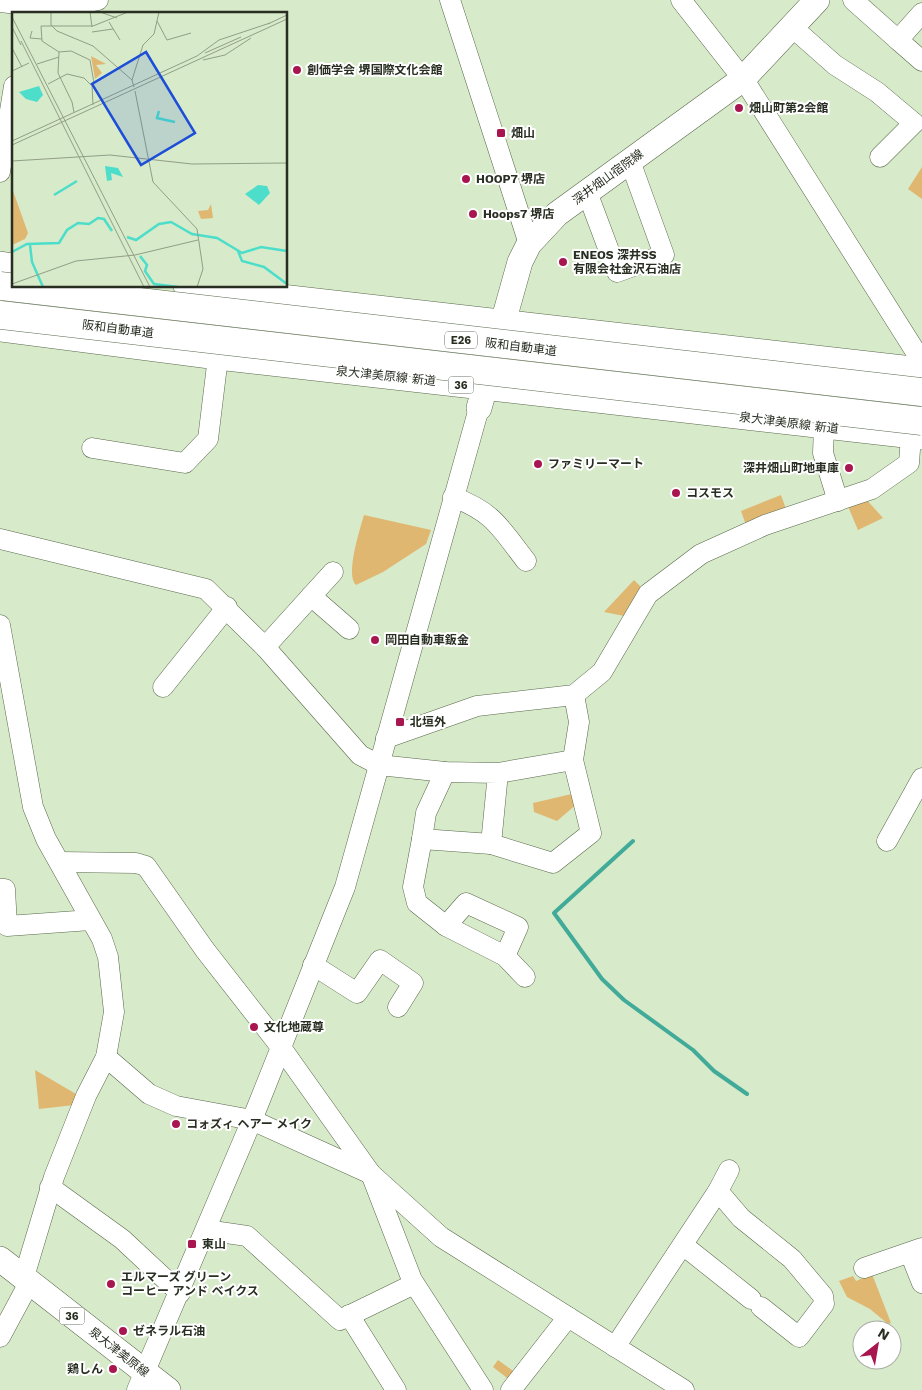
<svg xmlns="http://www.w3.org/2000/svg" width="922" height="1390" viewBox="0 0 922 1390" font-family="'Work Sans','Noto Sans JP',sans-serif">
<rect width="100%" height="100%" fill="#d7eac9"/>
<g fill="#e0b770">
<path d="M 922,167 L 922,199 L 908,189 Z"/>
<path d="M 781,495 L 786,509 L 746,525 L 741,511 Z"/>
<path d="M 865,498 L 883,518 L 858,530 L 847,504 Z"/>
<path d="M 364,515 L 431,530 L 426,544 L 383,572 L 356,585 C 345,575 360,529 364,515 Z"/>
<path d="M 634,580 L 642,588 L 624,616 L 604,612 Z"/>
<path d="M 576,793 L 578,803 L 557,821 L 534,812 L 533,803 Z"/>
<path d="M 35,1070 L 76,1094 L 74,1105 L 39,1109 Z"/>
<path d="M 872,1274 L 891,1323 L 888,1324 L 870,1309 L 847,1297 L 839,1281 L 853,1276 L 856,1281 Z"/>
<path d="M 498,1360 L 516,1373 L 511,1381 L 493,1367 Z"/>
</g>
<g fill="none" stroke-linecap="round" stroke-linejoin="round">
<path stroke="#41aa98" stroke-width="4" d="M 633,841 L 554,913 L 602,979 L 624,1000 L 693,1050 L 714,1071 L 747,1094"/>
<defs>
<g id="minor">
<path d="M 450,0 L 529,244"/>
<path d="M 681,0 L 746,83 L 922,362"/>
<path d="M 853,0 L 898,40 L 922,13"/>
<path d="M 0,2 L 57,9 L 98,0"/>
<path d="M 792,27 L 835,65 L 877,92 L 914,123 L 880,157"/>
<path d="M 898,40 L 922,61"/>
<path d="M 0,172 L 14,86"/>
<path d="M 587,192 L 617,272 L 664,255 L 630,161"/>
<path d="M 824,427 L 823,453 L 838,501"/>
<path d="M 92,448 L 185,463 L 208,439 L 218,357"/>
<path d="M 453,497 C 494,512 501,529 526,561"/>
<path d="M 0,539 L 206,589 L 265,647 L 360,755 L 379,765 L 445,772 L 498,773 L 573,760 L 591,833 L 553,863 L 491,844 L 498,773"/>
<path d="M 311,596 L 349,629"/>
<path d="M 0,625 L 33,807 L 46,839 L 102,939 L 108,957 L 114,1012 L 106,1057 L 86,1096 L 54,1177 L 24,1277"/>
<path d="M 265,647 L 333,572"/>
<path d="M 163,687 L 227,607"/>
<path d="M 386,738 L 477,706 L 574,695 L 602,672 L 648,594 L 701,554 L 765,525 L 872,489 L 909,463 L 911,436"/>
<path d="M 573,760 L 579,722 L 574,695"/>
<path d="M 445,772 L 426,813 L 422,839 L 491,844"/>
<path d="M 422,839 L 413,887 L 417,903 L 446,926 L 505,956 L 525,977"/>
<path d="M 887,841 L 922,778"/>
<path d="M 60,862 L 136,863 L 146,866 L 205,950 L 280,1046 L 371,1174 L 412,1280 L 483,1390"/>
<path d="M 0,889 L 5,889 L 7,926 L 91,920"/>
<path d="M 446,926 L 466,903 L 518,927 L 505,956"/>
<path d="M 313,965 L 357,993 L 380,960 L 413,983 L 398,1007"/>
<path d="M 106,1057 L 149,1094 L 176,1106 L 252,1120 L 371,1174 L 441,1237 L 684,1390"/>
<path d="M 50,1187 L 122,1239 L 180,1293"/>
<path d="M 718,1191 L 741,1218 L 792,1259 L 823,1296 L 824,1304 L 799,1337 L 761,1307"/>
<path d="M 206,1230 L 247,1236 L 340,1320 L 414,1284"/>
<path d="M 683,1245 L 751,1299"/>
<path d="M 910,1253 L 922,1283"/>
<path d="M 864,1268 L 922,1248"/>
<path d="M 349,1315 L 396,1390"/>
<path d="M 0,1337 L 29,1283"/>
<path d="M 615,1347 L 718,1191 L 729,1170"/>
<path d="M 137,1390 L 252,1120 L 345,887 L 479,408"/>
<path d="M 511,1390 L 568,1317"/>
</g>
<g id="major">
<path d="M 0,264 L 14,266"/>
<path d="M 186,286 L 922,370"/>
<path d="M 0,329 L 218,357 L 922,437"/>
<path d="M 479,408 L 520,262 L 529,244 L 557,214 L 743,79 L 817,0"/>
<path d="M 0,1259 L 168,1390"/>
</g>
</defs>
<use href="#minor" stroke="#59694c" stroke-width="21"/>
<use href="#major" stroke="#59694c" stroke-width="26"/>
<use href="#minor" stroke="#fff" stroke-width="20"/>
<use href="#major" stroke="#fff" stroke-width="25"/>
<defs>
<g id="highway-bridge">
<path d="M 0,286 L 922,392"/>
<path d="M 0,315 L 922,421"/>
</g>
</defs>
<use href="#highway-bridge" stroke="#59694c" stroke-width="29" stroke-linecap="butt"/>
<use href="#highway-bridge" stroke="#fff" stroke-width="28"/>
</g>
<g fill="#a81650" stroke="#fff" stroke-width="2">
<circle cx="297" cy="70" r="5"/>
<circle cx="739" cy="108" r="5"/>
<rect x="496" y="128" width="10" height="10" rx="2.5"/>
<circle cx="466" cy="179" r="5"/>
<circle cx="473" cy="214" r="5"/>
<circle cx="563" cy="262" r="5"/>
<circle cx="538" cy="464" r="5"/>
<circle cx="849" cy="468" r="5"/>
<circle cx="676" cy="493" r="5"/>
<circle cx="375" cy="640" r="5"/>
<rect x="395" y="717" width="10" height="10" rx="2.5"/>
<circle cx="254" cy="1027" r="5"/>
<circle cx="176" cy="1124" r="5"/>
<rect x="187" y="1239" width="10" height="10" rx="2.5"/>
<circle cx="111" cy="1284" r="5"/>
<circle cx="123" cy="1331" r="5"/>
<circle cx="113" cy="1369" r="5"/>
</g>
<g text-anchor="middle" stroke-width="4" stroke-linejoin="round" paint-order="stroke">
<g fill="#fff" stroke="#686d64" stroke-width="1">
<rect x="445" y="331.5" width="32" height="17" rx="4"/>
<rect x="448.5" y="376.5" width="25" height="17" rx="4"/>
<rect x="59.5" y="1307.5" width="25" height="17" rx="4"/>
</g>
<g font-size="11" font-weight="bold" fill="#282f22">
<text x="461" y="344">E26</text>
<text x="461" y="389">36</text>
<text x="72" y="1320">36</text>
</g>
<g font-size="12" font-weight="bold" fill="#282f22" stroke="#fff" text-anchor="start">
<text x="307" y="74">創価学会 堺国際文化会館</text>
<text x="749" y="112">畑山町第2会館</text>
<text x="511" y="137">畑山</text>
<text x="476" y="183">HOOP7 堺店</text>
<text x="483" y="218">Hoops7 堺店</text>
<text x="573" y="259">ENEOS 深井SS<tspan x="573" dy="14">有限会社金沢石油店</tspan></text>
<text x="548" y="468">ファミリーマート</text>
<text x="839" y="472" text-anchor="end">深井畑山町地車庫</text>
<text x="686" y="497">コスモス</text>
<text x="385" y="644">岡田自動車鈑金</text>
<text x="410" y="726">北垣外</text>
<text x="264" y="1031">文化地蔵尊</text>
<text x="186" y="1128">コォズィ ヘアー メイク</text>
<text x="202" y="1248">東山</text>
<text x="121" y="1281">エルマーズ グリーン<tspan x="121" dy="14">コーヒー アンド ベイクス</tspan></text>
<text x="133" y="1335">ゼネラル石油</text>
<text x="103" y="1373" text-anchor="end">鶏しん</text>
</g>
<g font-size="12" fill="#282f22" stroke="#fff">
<text transform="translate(608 177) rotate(-36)" y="4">深井畑山宿院線</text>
<text transform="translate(118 329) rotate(7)" y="4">阪和自動車道</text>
<text transform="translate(521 347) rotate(7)" y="4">阪和自動車道</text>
<text transform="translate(386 376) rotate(6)" y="4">泉大津美原線 新道</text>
<text transform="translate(789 423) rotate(7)" y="4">泉大津美原線 新道</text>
<text transform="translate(119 1352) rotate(38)" y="4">泉大津美原線</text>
</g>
</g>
<g transform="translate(12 12)">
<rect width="275" height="275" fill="#d7eac9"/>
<path d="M 79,44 L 94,52 L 84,53 L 90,61 L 83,67 ZM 0,176 L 16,221 L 13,227 L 0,233 ZM 199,192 L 201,206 L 189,207 L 186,199 L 196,198 Z" fill="#e0b770"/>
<path d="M 27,74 L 31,83 L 25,90 L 14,87 L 7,80 ZM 93,154 L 106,156 L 111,165 L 99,161 L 100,168 L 95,169 ZM 246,173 L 255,174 L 258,181 L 247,193 L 233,182 Z" fill="#4cdeca"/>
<path fill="none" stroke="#4cdeca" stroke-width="2.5" d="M 147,99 L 145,106 L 163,110M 42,183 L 65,169M 115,225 L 124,228 L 147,212 L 159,210 L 180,222 L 205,226 L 230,241 L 249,235 L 275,239M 18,233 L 20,250 L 31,275M 226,239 L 230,249 L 252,255 L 275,272M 0,240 L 15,232 L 47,231 L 55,218 L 66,211 L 77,212 L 86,206 L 92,207 L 100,219M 128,244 L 135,253 L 133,259 L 142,272 L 166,275"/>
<path fill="none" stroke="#919f86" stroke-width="1" d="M 39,0 L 39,13 L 45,19 L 81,34 L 120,68M 78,0 L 80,15M 88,0 L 105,6M 0,5 L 138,275M 145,9 L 155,28 L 179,21M 97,10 L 108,28M 256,12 L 275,3M 0,15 L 9,33M 20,19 L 18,26 L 30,27M 80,20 L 101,17M 9,29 L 132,275M 0,36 L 10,55M 47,40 L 46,61 L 60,90 L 62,100M 193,41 L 229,25M 191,48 L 213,43 L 239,26M 25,52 L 47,45M 0,59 L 17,51M 36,72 L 55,62 L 72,66 L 79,73 L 82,71 L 78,48 L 59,39 L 47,40 L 30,29 L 29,14 L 81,14 L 116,0M 80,72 L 81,93M 122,75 L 120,68 L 131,33 L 142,22 L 147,0M 123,79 L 141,170 L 185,217 L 191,257 L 185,275M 0,129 L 185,44 L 207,28 L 258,11M 0,133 L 275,7M 0,149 L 98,143 L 180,152 L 275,151M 0,272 L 64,249 L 123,243 L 186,228"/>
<path fill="#1d4ed8" fill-opacity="0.15" stroke="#1d4ed8" stroke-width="2.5" d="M 134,40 L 183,121 L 129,153 L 80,72 Z"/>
<rect width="275" height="275" fill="none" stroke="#282f22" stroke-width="2.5"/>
</g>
<g transform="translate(877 1345) rotate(31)"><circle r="24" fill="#ffffff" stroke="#a9aca7"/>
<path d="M0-4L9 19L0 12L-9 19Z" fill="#a81650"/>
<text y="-8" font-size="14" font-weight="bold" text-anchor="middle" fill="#282f22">N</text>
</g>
</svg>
